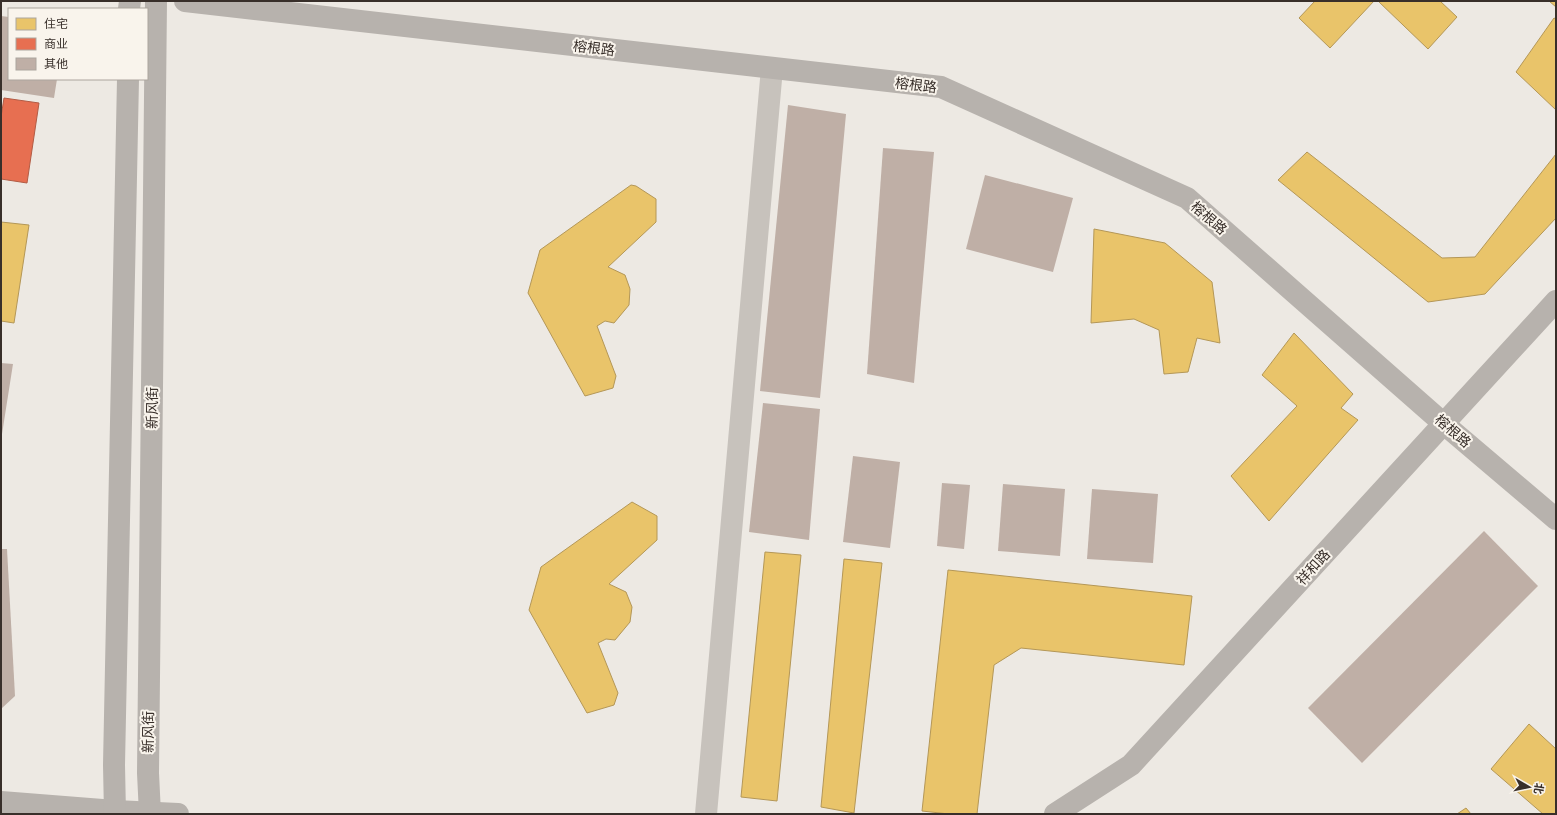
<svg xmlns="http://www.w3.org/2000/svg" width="1557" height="815" viewBox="0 0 1557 815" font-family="'DM Sans','Noto Sans SC',sans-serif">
<rect width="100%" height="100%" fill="#ede9e3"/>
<g fill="#e9c46a" stroke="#b49757">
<path d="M 1315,1 L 1374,1 L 1330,48 L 1299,18 Z"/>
<path d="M 1378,1 L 1440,1 L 1457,17 L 1428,49 Z"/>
<path d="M 1549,1 L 1556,1 L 1556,7 Z"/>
<path d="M 1554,18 L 1556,19 L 1556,110 L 1516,72 Z"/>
<path d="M 1307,152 L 1442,258 L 1475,257 L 1556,154 L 1556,218 L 1485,294 L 1428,302 L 1278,180 Z"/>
<path d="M 631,185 L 636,186 L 656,199 L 656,222 L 608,267 L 625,275 L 630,289 L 629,305 L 614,323 L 605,321 L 597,326 L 616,376 L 613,388 L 585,396 L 528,293 L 540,250 Z"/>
<path d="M 1,222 L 29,225 L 14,323 L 1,321 Z"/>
<path d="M 1094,229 L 1165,243 L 1212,282 L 1220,343 L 1197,338 L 1188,372 L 1164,374 L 1159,330 L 1134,319 L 1091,323 Z"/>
<path d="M 1294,333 L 1353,394 L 1341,408 L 1358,420 L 1269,521 L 1231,476 L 1297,406 L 1262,375 Z"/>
<path d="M 632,502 L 657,516 L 657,540 L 609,584 L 626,592 L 632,607 L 630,622 L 615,640 L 606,639 L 598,643 L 618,693 L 614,705 L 587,713 L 529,610 L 541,567 Z"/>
<path d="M 765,552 L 801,555 L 777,801 L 741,797 Z"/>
<path d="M 844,559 L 882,563 L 854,813 L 821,807 Z"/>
<path d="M 948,570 L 1192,596 L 1184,665 L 1021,648 L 994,665 L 977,814 L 949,814 L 922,811 Z"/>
<path d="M 1529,724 L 1556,749 L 1556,814 L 1543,814 L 1491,769 Z"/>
<path d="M 1466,808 L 1471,814 L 1457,814 Z"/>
</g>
<path fill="#e76f51" stroke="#b25c45" d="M 4,98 L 39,103 L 27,183 L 1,179 L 1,117 Z"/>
<g fill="#bfafa6">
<path d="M 1,16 L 9,17 L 9,79 L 57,79 L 54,98 L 1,90 Z"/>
<path d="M 788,105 L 846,114 L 820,398 L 760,391 Z"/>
<path d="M 883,148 L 934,152 L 914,383 L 867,374 Z"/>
<path d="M 985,175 L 1073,198 L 1053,272 L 966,249 Z"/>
<path d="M 1,363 L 13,364 L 2,434 L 1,434 Z"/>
<path d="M 763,403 L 820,409 L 809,540 L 749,532 Z"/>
<path d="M 853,456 L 900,462 L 890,548 L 843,542 Z"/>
<path d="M 942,483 L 970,485 L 964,549 L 937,546 Z"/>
<path d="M 1003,484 L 1065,489 L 1060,556 L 998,551 Z"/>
<path d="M 1092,489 L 1158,494 L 1153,563 L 1087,559 Z"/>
<path d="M 1484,531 L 1538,586 L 1362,763 L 1308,708 Z"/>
<path d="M 1,549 L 7,549 L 15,696 L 1,709 Z"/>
</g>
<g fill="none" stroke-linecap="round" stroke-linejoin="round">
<path stroke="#c7c2bc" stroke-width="22" d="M 706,814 L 772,68"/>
<g stroke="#b7b2ad" stroke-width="22">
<path d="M 185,1 L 941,87 L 1187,198 L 1444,424 L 1556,519"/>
<path d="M 129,9 L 130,1"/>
<path d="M 1,802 L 115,811 L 178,814"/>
<path d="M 115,814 L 114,765 L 128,79"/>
<path d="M 150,814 L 148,773 L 156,1"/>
<path d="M 1055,814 L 1131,765 L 1556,301"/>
</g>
</g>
<g text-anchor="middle" stroke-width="4" stroke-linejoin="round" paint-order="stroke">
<g font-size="14" fill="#382f2a" stroke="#f9f4ec">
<text transform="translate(594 48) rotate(7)" y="5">榕根路</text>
<text transform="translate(916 85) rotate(7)" y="5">榕根路</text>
<text transform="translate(1209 218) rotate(41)" y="5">榕根路</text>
<text transform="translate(152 408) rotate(-89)" y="5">新风街</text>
<text transform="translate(1453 431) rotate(41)" y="5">榕根路</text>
<text transform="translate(1313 567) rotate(-48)" y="5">祥和路</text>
<text transform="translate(148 732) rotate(-89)" y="5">新风街</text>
</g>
</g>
<rect width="1557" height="815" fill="none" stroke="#382f2a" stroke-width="4"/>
<rect x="8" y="8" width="140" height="72" fill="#f9f4ec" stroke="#aca59e"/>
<rect x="16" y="18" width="20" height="12" fill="#e9c46a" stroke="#aca59e"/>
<text x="44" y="28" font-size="12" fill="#382f2a">住宅</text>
<rect x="16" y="38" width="20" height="12" fill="#e76f51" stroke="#aca59e"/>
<text x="44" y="48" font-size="12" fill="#382f2a">商业</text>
<rect x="16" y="58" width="20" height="12" fill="#bfafa6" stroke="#aca59e"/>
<text x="44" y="68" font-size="12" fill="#382f2a">其他</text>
<g transform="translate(1529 787) rotate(99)" stroke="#f9f4ec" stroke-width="3" paint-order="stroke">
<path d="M0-3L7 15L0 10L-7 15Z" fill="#382f2a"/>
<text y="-6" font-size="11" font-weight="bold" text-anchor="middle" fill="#382f2a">北</text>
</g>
</svg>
